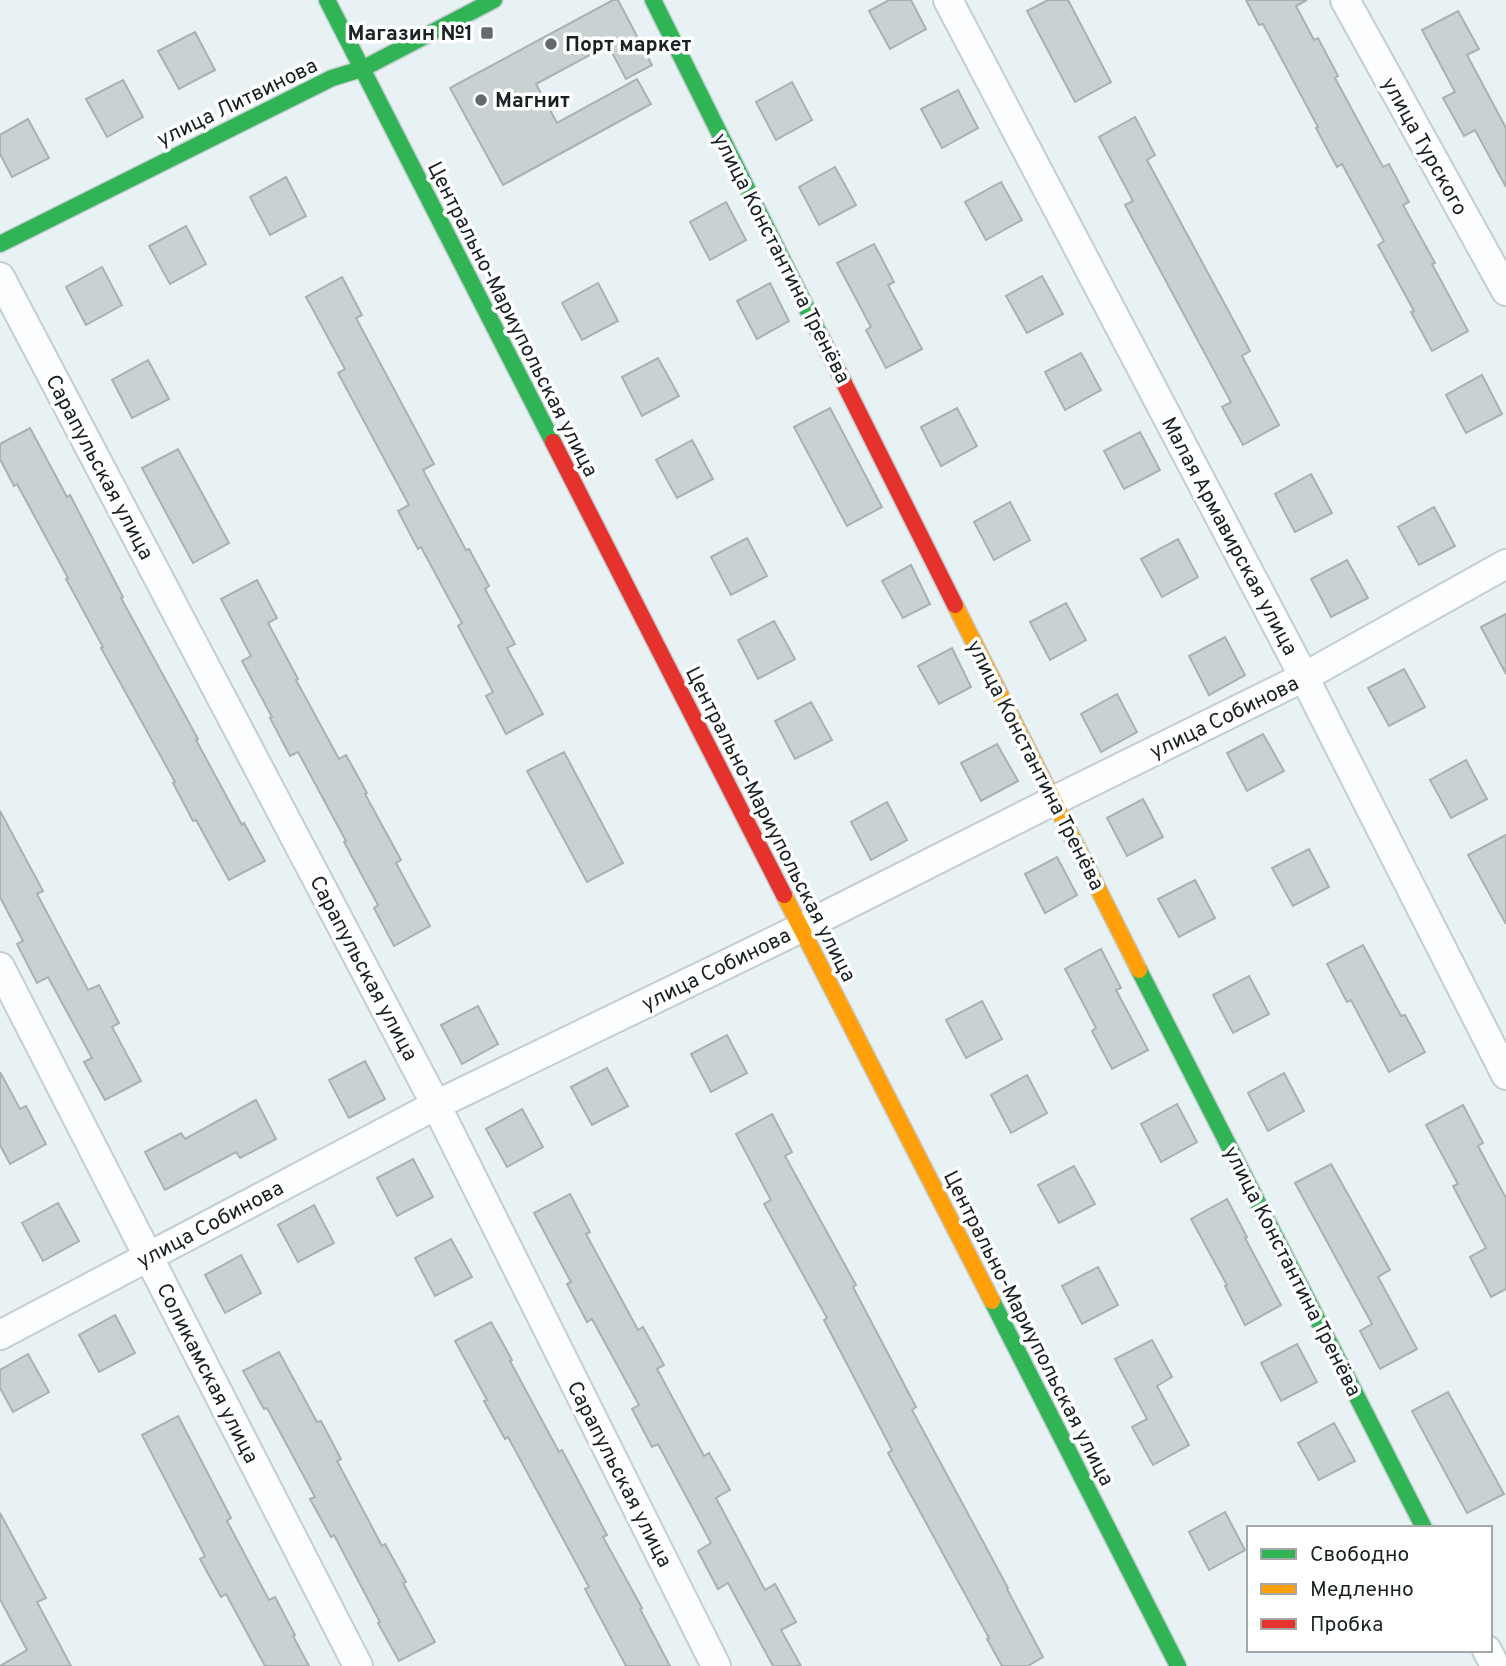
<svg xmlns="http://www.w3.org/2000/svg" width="1506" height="1666" viewBox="0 0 1506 1666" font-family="Overpass,sans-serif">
<rect width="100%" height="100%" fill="#e8f2f5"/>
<g fill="#c9d2d2" stroke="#a9b1b2" stroke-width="2">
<path d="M 613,0 L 618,0 L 652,65 L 626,79 L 608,45 L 536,84 L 557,123 L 637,79 L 651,104 L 503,185 L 450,88 Z"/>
<path d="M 889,0 L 911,0 L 926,29 L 890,49 L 869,11 Z"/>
<path d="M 1048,0 L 1068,0 L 1111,82 L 1075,102 L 1027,11 Z"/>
<path d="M 1246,0 L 1307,0 L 1296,6 L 1314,40 L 1318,38 L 1338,76 L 1335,78 L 1383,167 L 1389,164 L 1409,202 L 1403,205 L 1435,263 L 1432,264 L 1468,331 L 1432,351 L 1411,312 L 1414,311 L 1378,245 L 1384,241 L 1342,164 L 1337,167 L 1316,128 L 1318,127 L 1263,24 L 1259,25 Z"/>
<path d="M 1458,11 L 1479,49 L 1467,55 L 1506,128 L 1506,187 L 1475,130 L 1464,136 L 1443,98 L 1455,92 L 1422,30 Z"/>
<path d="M 195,32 L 215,70 L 179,89 L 158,51 Z"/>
<path d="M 123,80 L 143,117 L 107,137 L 86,99 Z"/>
<path d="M 792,82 L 812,120 L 776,140 L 756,102 Z"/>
<path d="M 958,90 L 978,128 L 942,148 L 921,109 Z"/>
<path d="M 1135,117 L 1155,155 L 1147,160 L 1250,351 L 1242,356 L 1279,425 L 1243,445 L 1222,407 L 1231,402 L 1125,205 L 1133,201 L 1099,137 Z"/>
<path d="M 28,119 L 49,158 L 12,177 L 0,154 L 0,135 Z"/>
<path d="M 835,167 L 856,205 L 819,225 L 799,187 Z"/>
<path d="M 286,177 L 306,216 L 270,235 L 250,197 Z"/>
<path d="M 1001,182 L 1022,220 L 986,240 L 965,202 Z"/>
<path d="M 726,202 L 746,240 L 710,260 L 690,222 Z"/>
<path d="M 186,226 L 206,264 L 170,284 L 149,246 Z"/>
<path d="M 874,244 L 894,282 L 888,285 L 922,349 L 886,368 L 866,330 L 871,327 L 837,263 Z"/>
<path d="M 102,267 L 122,305 L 86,325 L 66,287 Z"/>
<path d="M 1042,276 L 1063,314 L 1027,333 L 1006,296 Z"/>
<path d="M 342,277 L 362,315 L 356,318 L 434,464 L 423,470 L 466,550 L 469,549 L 489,586 L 485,589 L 515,644 L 507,648 L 543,714 L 506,734 L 486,696 L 493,692 L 458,626 L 462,623 L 421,547 L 418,549 L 398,511 L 409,505 L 338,373 L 345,369 L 306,297 Z"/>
<path d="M 598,283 L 618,321 L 582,340 L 562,303 Z"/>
<path d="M 770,283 L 789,321 L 757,339 L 737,301 Z"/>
<path d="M 1081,353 L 1101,390 L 1065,410 L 1045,372 Z"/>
<path d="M 658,358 L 679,396 L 642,416 L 622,377 Z"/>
<path d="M 148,360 L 169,399 L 132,418 L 112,380 Z"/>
<path d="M 1482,375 L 1502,414 L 1466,433 L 1446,395 Z"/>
<path d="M 830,408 L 882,507 L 847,526 L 794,427 Z"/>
<path d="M 957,408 L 977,446 L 941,466 L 921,427 Z"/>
<path d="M 30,428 L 67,497 L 70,495 L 123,597 L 121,598 L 198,739 L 196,740 L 242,825 L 244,823 L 265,861 L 229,880 L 196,820 L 193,821 L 173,783 L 175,782 L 101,648 L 103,647 L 66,579 L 68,578 L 17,484 L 14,486 L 0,459 L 0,444 Z"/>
<path d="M 1140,432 L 1160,470 L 1124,489 L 1104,451 Z"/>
<path d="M 692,440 L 713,479 L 677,498 L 656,460 Z"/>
<path d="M 178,449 L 229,543 L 193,563 L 142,468 Z"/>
<path d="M 1311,474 L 1332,513 L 1295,532 L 1275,494 Z"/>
<path d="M 1010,502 L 1030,540 L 994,560 L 974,522 Z"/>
<path d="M 1434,507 L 1455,546 L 1419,565 L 1398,527 Z"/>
<path d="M 747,538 L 767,576 L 731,595 L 711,557 Z"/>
<path d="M 1178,539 L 1198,577 L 1162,597 L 1141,559 Z"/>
<path d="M 1347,560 L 1368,598 L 1331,617 L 1311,579 Z"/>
<path d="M 911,565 L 930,604 L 903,618 L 882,581 Z"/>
<path d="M 257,580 L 277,618 L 268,623 L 298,679 L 296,680 L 339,759 L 346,755 L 367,793 L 365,794 L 401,860 L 396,863 L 430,926 L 394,946 L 374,908 L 378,905 L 344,842 L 346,841 L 298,752 L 290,756 L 270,718 L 272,717 L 242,661 L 251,656 L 221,599 Z"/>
<path d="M 1066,603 L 1086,640 L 1050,660 L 1030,622 Z"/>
<path d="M 1506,614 L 1506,674 L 1481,627 Z"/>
<path d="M 774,621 L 795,659 L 758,679 L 738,640 Z"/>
<path d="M 1225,637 L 1245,675 L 1209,695 L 1189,656 Z"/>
<path d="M 952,648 L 971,687 L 939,704 L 918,666 Z"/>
<path d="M 1404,669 L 1425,707 L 1389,726 L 1368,688 Z"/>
<path d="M 1117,694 L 1137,732 L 1101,752 L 1081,714 Z"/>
<path d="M 811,702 L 832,740 L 795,759 L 775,721 Z"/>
<path d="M 1263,734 L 1284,771 L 1247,791 L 1227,753 Z"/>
<path d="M 997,744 L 1018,781 L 981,801 L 961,763 Z"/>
<path d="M 564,752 L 623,863 L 587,882 L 527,771 Z"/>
<path d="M 1466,760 L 1487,799 L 1451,818 L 1430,780 Z"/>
<path d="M 1143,799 L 1163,837 L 1127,856 L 1107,818 Z"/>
<path d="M 887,802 L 907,840 L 871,860 L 851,822 Z"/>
<path d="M 0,811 L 43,891 L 37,894 L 88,990 L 99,985 L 119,1023 L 112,1027 L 141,1081 L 105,1100 L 84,1062 L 92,1058 L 48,977 L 37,983 L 17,944 L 23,941 L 0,897 Z"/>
<path d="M 1506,835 L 1506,924 L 1468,855 Z"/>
<path d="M 1309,849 L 1329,887 L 1293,906 L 1272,868 Z"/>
<path d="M 1057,857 L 1077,895 L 1045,913 L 1025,874 Z"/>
<path d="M 1195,880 L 1215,918 L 1179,937 L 1158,899 Z"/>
<path d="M 1363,945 L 1401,1016 L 1405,1015 L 1425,1052 L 1389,1072 L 1351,1000 L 1347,1002 L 1327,964 Z"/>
<path d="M 1101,949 L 1121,988 L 1116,990 L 1148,1050 L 1112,1069 L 1092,1031 L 1096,1028 L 1065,969 Z"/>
<path d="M 1249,976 L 1269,1014 L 1233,1033 L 1213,995 Z"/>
<path d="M 982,1001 L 1002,1039 L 966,1058 L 946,1020 Z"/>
<path d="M 478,1006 L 498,1044 L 462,1064 L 441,1025 Z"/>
<path d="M 727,1035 L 747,1073 L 711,1092 L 691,1054 Z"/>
<path d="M 365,1061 L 385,1099 L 349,1118 L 329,1080 Z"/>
<path d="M 607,1068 L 628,1106 L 592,1125 L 571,1087 Z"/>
<path d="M 0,1072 L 20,1109 L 26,1106 L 46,1144 L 10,1164 L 0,1145 Z"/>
<path d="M 1284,1073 L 1304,1111 L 1268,1131 L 1248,1093 Z"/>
<path d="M 1027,1075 L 1047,1113 L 1011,1133 L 991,1095 Z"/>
<path d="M 256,1100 L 276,1139 L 240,1158 L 236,1152 L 165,1190 L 145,1152 L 181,1133 L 185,1139 Z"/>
<path d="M 1177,1104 L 1197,1142 L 1161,1162 L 1141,1124 Z"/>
<path d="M 1463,1105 L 1483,1143 L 1478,1146 L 1506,1198 L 1506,1289 L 1491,1297 L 1470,1257 L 1486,1248 L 1453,1186 L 1458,1184 L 1426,1125 Z"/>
<path d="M 522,1109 L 543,1147 L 507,1167 L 486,1129 Z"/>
<path d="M 772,1114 L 792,1152 L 785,1156 L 856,1285 L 853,1287 L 916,1407 L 912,1410 L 1008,1588 L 1007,1589 L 1043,1657 L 1028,1666 L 1002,1666 L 987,1639 L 989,1638 L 888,1453 L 892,1450 L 824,1320 L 827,1318 L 764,1204 L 771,1200 L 736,1134 Z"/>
<path d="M 413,1159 L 433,1197 L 397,1216 L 377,1178 Z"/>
<path d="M 1331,1164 L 1390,1270 L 1378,1277 L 1417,1349 L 1380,1369 L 1360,1331 L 1372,1324 L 1295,1183 Z"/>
<path d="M 1074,1166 L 1095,1204 L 1059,1223 L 1038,1185 Z"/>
<path d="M 570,1194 L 590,1232 L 586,1234 L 638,1330 L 643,1327 L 664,1365 L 657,1369 L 704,1456 L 709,1453 L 730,1490 L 716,1498 L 765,1590 L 775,1584 L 796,1622 L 781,1630 L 801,1666 L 773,1666 L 728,1583 L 718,1589 L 698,1551 L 711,1543 L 658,1444 L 652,1447 L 632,1409 L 639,1405 L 592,1319 L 587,1322 L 567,1284 L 571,1282 L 534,1213 Z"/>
<path d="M 1227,1199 L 1247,1237 L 1245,1238 L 1281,1305 L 1245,1325 L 1225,1286 L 1227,1285 L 1191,1219 Z"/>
<path d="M 58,1203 L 79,1241 L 43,1261 L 22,1223 Z"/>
<path d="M 314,1205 L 334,1243 L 298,1262 L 278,1225 Z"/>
<path d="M 451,1239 L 472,1277 L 435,1296 L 415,1258 Z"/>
<path d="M 241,1255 L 261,1293 L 225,1313 L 205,1275 Z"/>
<path d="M 1098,1267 L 1118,1305 L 1082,1324 L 1062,1286 Z"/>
<path d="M 115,1315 L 135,1353 L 99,1372 L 79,1335 Z"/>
<path d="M 491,1322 L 512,1360 L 510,1361 L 559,1452 L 562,1450 L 607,1535 L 603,1537 L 642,1608 L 640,1609 L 670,1666 L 626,1666 L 585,1589 L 589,1587 L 508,1437 L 505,1439 L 484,1401 L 487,1400 L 455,1341 Z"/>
<path d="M 1152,1340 L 1172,1377 L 1157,1386 L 1189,1445 L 1153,1465 L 1132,1427 L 1147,1419 L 1115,1359 Z"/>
<path d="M 1297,1344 L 1317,1382 L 1281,1401 L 1261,1363 Z"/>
<path d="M 279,1352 L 317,1422 L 321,1421 L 341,1459 L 337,1461 L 382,1546 L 385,1544 L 406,1582 L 403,1583 L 435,1642 L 399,1661 L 378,1623 L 380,1622 L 334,1535 L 331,1537 L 310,1499 L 315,1497 L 267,1408 L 264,1409 L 243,1371 Z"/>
<path d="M 28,1354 L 49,1392 L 13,1412 L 0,1388 L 0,1370 Z"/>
<path d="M 1448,1392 L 1504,1494 L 1467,1513 L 1412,1411 Z"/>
<path d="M 178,1416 L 231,1518 L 227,1521 L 269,1600 L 275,1597 L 295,1635 L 293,1636 L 309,1666 L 265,1666 L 226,1594 L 221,1597 L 200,1559 L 205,1556 L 142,1435 Z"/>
<path d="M 1334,1423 L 1355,1461 L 1319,1480 L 1298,1443 Z"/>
<path d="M 1225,1512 L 1245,1550 L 1209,1570 L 1189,1532 Z"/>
<path d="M 0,1513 L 46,1598 L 37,1602 L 71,1666 L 0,1666 L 27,1650 L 0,1599 Z"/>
</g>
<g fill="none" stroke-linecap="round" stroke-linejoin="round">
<defs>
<g id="street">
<path d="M 948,0 L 1304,677 L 1506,1075"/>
<path d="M 1345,0 L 1506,291"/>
<path d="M 0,277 L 436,1105 L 716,1666"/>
<path d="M 0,967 L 358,1666"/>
<path d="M 0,1335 L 436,1105 L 801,928 L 1053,801 L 1304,677 L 1506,564"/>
<path d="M 1487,1650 L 1495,1666"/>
</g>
<g id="fast">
<path d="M 327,0 L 553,442"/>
<path d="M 653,0 L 821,337"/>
<path d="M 0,244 L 332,78 L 362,69 L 494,0"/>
<path d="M 1139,970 L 1424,1528"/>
<path d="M 992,1301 L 1178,1666"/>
</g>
<g id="slow">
<path d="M 955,605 L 1139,970"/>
<path d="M 784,895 L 992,1301"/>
</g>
<g id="jam">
<path d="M 821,337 L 955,605"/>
<path d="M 553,442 L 784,895"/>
</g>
</defs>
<use href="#street" stroke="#c4cdcf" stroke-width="32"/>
<use href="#fast" stroke="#c4cdcf" stroke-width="19"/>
<use href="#slow" stroke="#c4cdcf" stroke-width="19"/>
<use href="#jam" stroke="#c4cdcf" stroke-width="19"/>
<use href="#street" stroke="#fcfdfe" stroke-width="28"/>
<use href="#fast" stroke="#30b455" stroke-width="16"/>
<use href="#slow" stroke="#ff9f0a" stroke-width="16"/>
<use href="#jam" stroke="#e5322d" stroke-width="16"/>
</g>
<g fill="#636b6d" stroke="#fff" stroke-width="2.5">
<rect x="480" y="26" width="14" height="14" rx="3.5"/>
<circle cx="551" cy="44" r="7"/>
<circle cx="481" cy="100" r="7"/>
</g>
<g text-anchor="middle" stroke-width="7" stroke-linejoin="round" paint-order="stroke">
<g font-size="21" font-weight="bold" fill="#1b2224" stroke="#fff" text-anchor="start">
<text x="473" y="40" text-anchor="end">Магазин №1</text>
<text x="565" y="51">Порт маркет</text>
<text x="495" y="107">Магнит</text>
</g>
<g font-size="21" fill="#1b2224" stroke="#fff">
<text transform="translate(237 102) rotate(-26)" y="7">улица Литвинова</text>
<text transform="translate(1425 146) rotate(61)" y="7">улица Турского</text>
<text transform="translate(782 258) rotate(63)" y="7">улица Константина Тренёва</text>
<text transform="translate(513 319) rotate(63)" y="7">Центрально-Мариупольская улица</text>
<text transform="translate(100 467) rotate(62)" y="7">Сарапульская улица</text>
<text transform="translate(1230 536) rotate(62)" y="7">Малая Армавирская улица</text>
<text transform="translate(1224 717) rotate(-26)" y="7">улица Собинова</text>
<text transform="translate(1036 765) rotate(63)" y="7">улица Константина Тренёва</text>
<text transform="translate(771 824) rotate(63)" y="7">Центрально-Мариупольская улица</text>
<text transform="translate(364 968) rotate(62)" y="7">Сарапульская улица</text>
<text transform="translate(716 969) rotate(-26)" y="7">улица Собинова</text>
<text transform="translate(210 1224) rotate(-28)" y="7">улица Собинова</text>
<text transform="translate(1293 1271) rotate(63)" y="7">улица Константина Тренёва</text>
<text transform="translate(1029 1328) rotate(63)" y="7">Центрально-Мариупольская улица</text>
<text transform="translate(208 1373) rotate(63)" y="7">Соликамская улица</text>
<text transform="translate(620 1474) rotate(63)" y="7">Сарапульская улица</text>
</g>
</g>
<rect x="1247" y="1526" width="245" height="126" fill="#ffffff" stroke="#a4a7a7" stroke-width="2"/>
<rect x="1261" y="1549" width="35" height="10" fill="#30b455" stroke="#a4a7a7" stroke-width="2"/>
<text x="1310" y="1561" font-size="21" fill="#1b2224">Свободно</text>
<rect x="1261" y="1584" width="35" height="10" fill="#ff9f0a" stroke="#a4a7a7" stroke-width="2"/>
<text x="1310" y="1596" font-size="21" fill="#1b2224">Медленно</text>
<rect x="1261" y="1619" width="35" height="10" fill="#e5322d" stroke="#a4a7a7" stroke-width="2"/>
<text x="1310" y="1631" font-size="21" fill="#1b2224">Пробка</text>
</svg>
